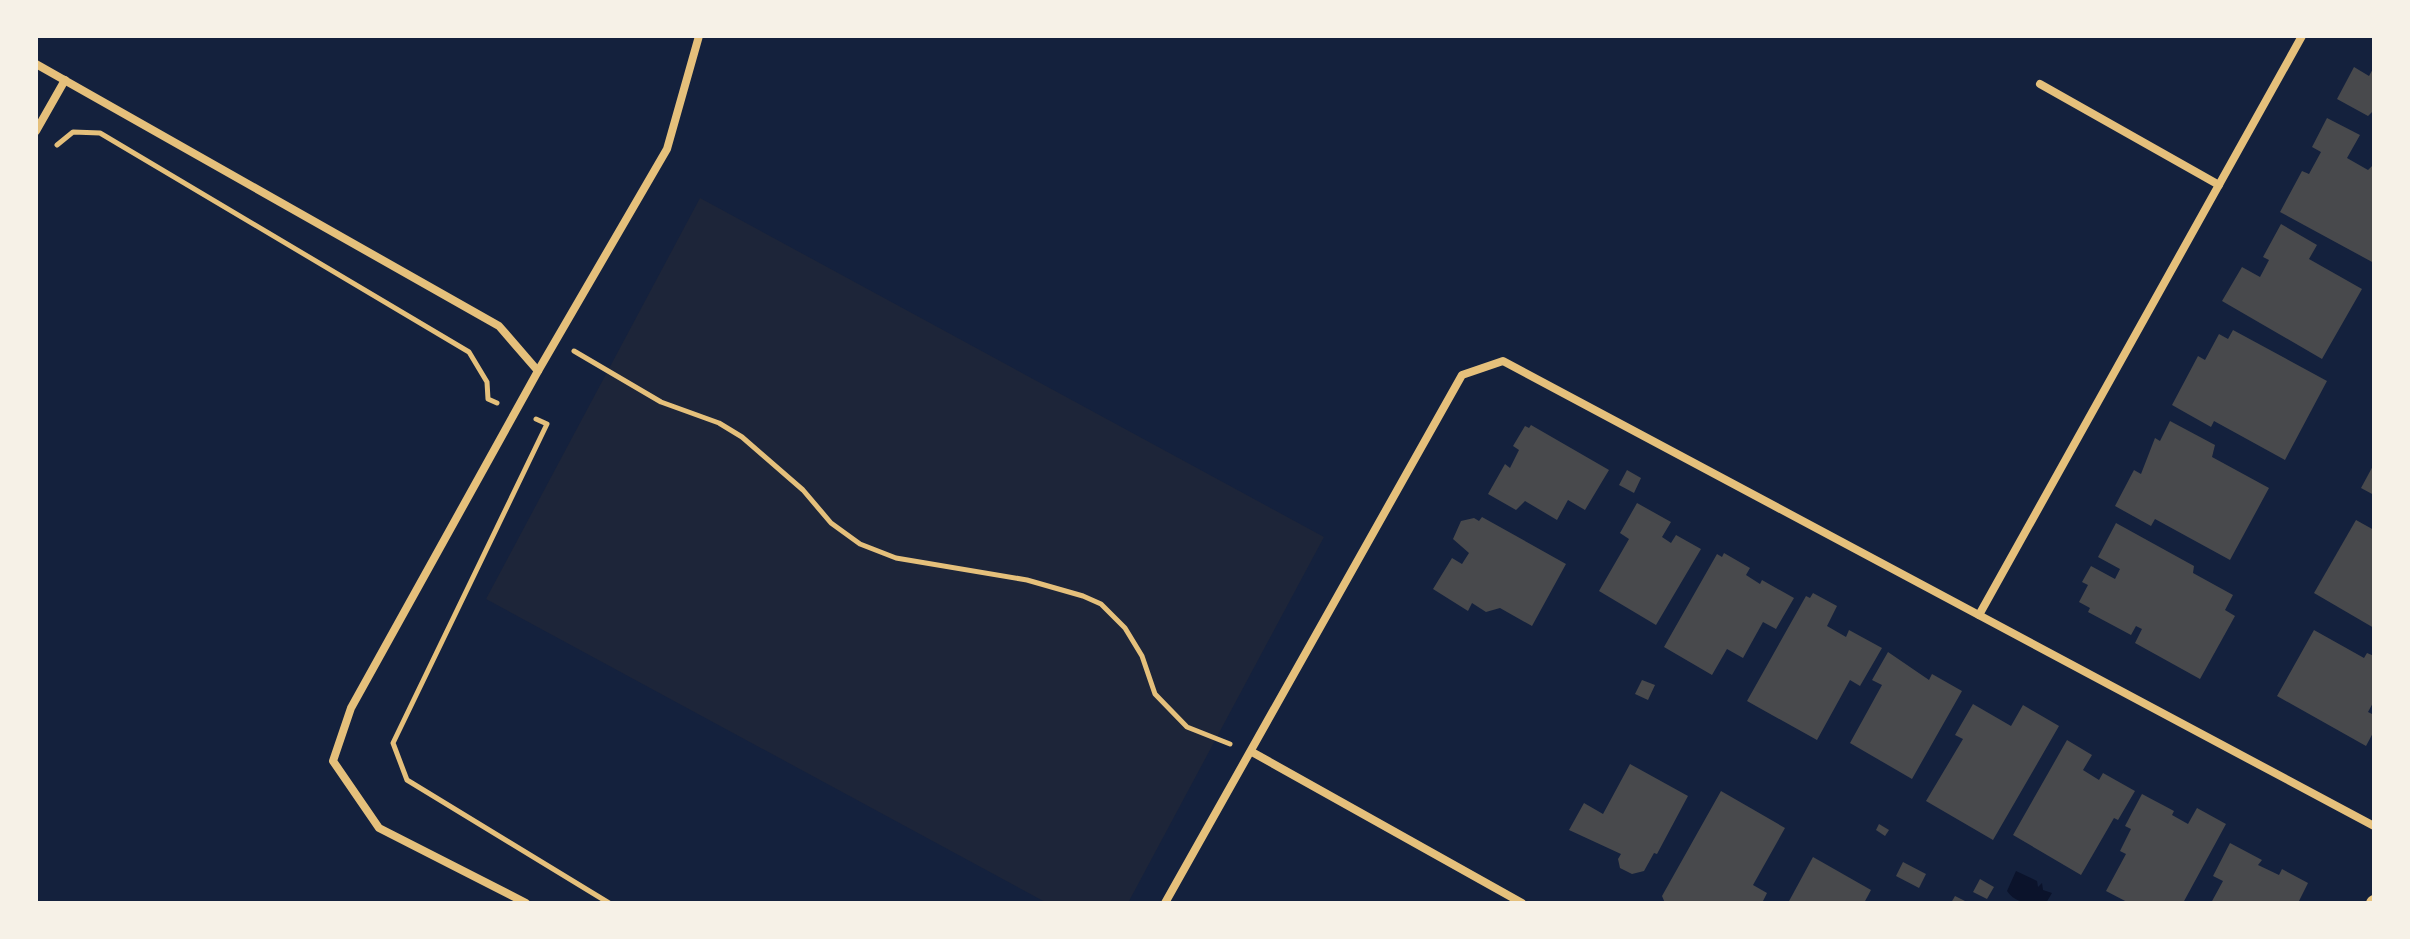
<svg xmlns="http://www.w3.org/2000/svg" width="2410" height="939" viewBox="0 0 2410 939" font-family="Ubuntu,sans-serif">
<rect width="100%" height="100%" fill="#14213d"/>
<path fill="#1d2539" d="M 700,198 L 1324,537 L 1128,903 L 1047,903 L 486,599 Z"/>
<path fill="#0b132b" d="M 2016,871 L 2037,881 L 2038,887 L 2042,883 L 2043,890 L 2052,893 L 2046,903 C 2030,903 2017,905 2007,891 Z"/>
<g fill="#48494c">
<path d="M 2354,67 L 2369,76 L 2374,67 L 2374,110 L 2368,116 L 2337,99 Z"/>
<path d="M 2327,118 L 2360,135 L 2347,158 L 2368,170 L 2374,164 L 2374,263 L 2280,212 L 2302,171 L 2309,174 L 2321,152 L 2312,147 Z"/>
<path d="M 2281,224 L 2317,245 L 2309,259 L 2362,289 L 2322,359 L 2222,301 L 2242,267 L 2260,277 L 2269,260 L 2263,257 Z"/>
<path d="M 2233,330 L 2327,381 L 2285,460 L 2214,421 L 2211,427 L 2172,405 L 2198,356 L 2205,360 L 2219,334 L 2228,339 Z"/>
<path d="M 2170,421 L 2215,445 L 2212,457 L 2269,488 L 2230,560 L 2155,519 L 2151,526 L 2115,506 L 2134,470 L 2141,474 L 2155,438 L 2160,441 Z"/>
<path d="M 1531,425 L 1609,470 L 1585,510 L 1568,500 L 1557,520 L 1525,501 L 1516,510 L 1488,494 L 1505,464 L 1510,468 L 1519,450 L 1513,446 L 1525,426 L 1529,428 Z"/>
<path d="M 2374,464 L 2374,495 L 2361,488 Z"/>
<path d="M 1627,470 L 1641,478 L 1634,493 L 1619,485 Z"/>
<path d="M 1637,503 L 1671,522 L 1662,537 L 1671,543 L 1676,535 L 1701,549 L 1656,625 L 1599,591 L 1629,539 L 1620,533 Z"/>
<path d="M 1482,517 L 1566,564 L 1532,626 L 1500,608 L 1486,612 L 1472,603 L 1468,611 L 1433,589 L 1452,558 L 1462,564 L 1469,553 L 1453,539 L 1461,521 L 1474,518 L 1479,521 Z"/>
<path d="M 2356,520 L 2374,530 L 2374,628 L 2314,593 Z"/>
<path d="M 2116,523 L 2194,566 L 2193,573 L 2233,595 L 2225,610 L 2235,616 L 2200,679 L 2135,643 L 2142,629 L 2136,626 L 2131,635 L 2088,612 L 2090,608 L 2079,602 L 2088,585 L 2082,582 L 2091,566 L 2115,579 L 2120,569 L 2098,557 Z"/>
<path d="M 1724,553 L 1750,568 L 1746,575 L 1760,584 L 1762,580 L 1794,598 L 1776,629 L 1763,622 L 1743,658 L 1727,649 L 1712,675 L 1664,647 L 1717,554 L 1722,557 Z"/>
<path d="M 1813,593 L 1837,606 L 1827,626 L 1846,637 L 1849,630 L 1882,648 L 1860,686 L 1850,680 L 1817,740 L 1747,701 L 1806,596 L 1810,598 Z"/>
<path d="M 2314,630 L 2364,658 L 2367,653 L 2374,656 L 2374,701 L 2368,712 L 2374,715 L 2374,731 L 2366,746 L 2277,696 Z"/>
<path d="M 1888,652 L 1929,680 L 1932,674 L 1962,691 L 1912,779 L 1850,743 L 1882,685 L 1872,680 Z"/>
<path d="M 1642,680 L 1655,685 L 1648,700 L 1635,694 Z"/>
<path d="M 1973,704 L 2011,726 L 2023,705 L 2059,726 L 1993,840 L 1926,801 L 1963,739 L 1955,735 Z"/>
<path d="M 2067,740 L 2092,755 L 2083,770 L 2099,780 L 2103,773 L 2135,791 L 2118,820 L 2114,818 L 2081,875 L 2013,835 Z"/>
<path d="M 1630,764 L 1688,796 L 1657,854 L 1654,853 L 1644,871 L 1632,874 L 1620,868 L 1618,859 L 1621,854 L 1569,830 L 1584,803 L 1603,814 Z"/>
<path d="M 1721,791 L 1785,828 L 1753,885 L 1767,893 L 1762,903 L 1665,903 L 1662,896 Z"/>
<path d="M 2142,794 L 2174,811 L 2172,815 L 2188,824 L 2197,808 L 2226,824 L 2183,903 L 2129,903 L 2106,891 L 2126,854 L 2120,851 L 2131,829 L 2125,826 Z"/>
<path d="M 1879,824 L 1889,830 L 1885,836 L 1876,830 Z"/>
<path d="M 2230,843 L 2262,860 L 2258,865 L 2279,875 L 2282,869 L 2308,883 L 2298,903 L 2211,903 L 2223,881 L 2213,876 Z"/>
<path d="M 1813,857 L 1871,890 L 1864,903 L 1788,903 Z"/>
<path d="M 1903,862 L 1926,874 L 1919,888 L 1896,876 Z"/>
<path d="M 1980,879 L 1994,887 L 1987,899 L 1973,892 Z"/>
<path d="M 1955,896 L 1969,903 L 1951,903 Z"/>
</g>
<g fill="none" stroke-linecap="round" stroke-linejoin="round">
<g stroke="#e5c07b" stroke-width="5">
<path d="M 57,145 L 73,132 L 100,133 L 469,352 L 487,382 L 488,399 L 497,403"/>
<path d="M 574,351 L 661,402 L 719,423 L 742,437 L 803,490 L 831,523 L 860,544 L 896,558 L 1027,580 L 1083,596 L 1101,604 L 1125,628 L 1142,656 L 1155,694 L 1187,727 L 1230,744"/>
<path d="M 536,419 L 547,424 L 393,743 L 407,780 L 609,903"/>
</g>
<g stroke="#e5c07b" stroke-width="8">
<path d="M 36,64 L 499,326 L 538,371"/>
<path d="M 2040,84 L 2219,185"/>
<path d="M 36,131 L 65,80"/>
<path d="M 1979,615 L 2302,36"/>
<path d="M 1252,752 L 1522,903"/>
<path d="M 526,903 L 379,828 L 333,761 L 351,708 L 538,371 L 667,149 L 699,36"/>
<path d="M 1165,903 L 1462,375 L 1503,361 L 2374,826"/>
</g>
<path stroke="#e5c07b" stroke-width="14" d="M 2373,903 L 2374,902"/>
</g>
<rect width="2410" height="939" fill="none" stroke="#f6f1e7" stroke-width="76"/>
</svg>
